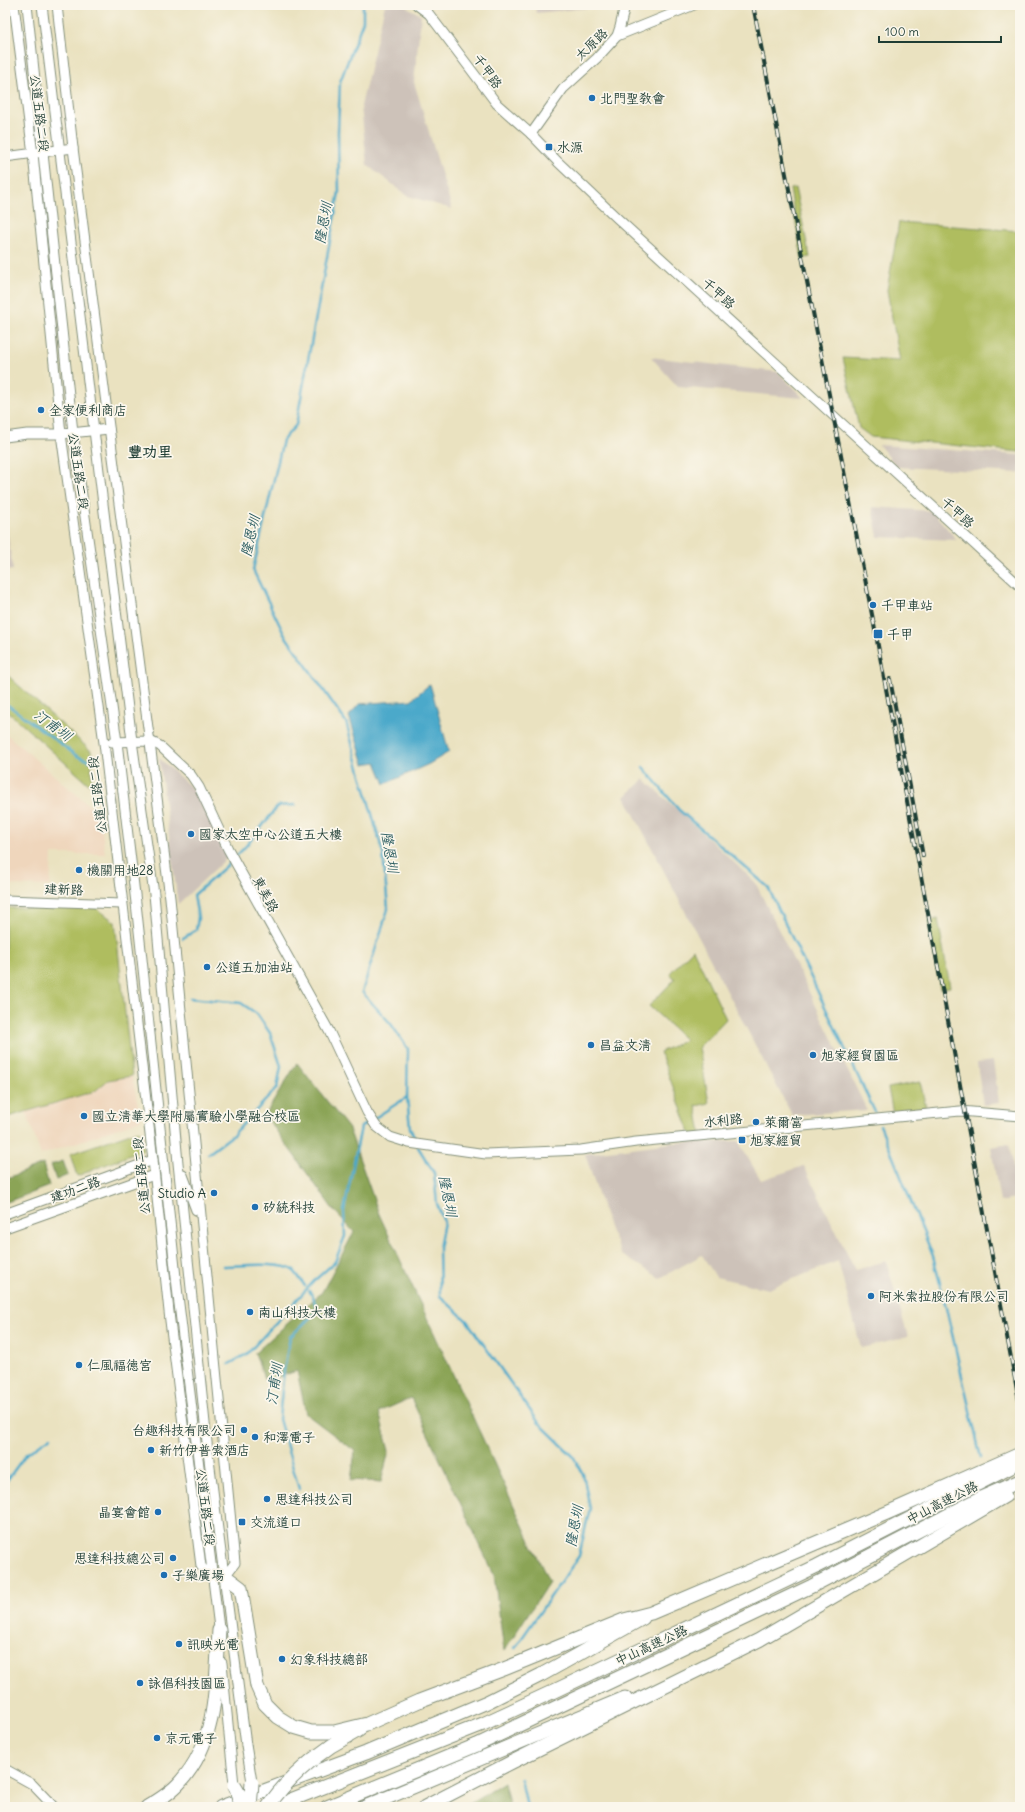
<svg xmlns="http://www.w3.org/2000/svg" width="1025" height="1812" viewBox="0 0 1025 1812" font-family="Delius,'LXGW WenKai TC',sans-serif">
<rect width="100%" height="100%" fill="#fbf7ec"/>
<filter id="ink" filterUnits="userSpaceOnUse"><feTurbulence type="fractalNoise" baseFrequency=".025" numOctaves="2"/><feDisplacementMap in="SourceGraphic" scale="8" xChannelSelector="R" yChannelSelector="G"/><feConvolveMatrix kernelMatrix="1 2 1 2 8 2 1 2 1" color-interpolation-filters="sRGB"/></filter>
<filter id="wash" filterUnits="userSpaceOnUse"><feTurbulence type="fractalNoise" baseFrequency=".012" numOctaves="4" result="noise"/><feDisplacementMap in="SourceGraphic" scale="16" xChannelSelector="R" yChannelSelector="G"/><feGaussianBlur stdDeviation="0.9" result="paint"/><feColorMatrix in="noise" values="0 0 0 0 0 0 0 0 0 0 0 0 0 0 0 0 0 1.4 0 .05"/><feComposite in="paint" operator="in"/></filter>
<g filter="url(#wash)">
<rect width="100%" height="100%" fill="#eae2c0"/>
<g fill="#efd6bc">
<path d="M 5,733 L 100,815 L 105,854 L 52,854 L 50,886 L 5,885 Z"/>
<path d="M 132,1076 L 141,1120 L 41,1155 L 26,1112 L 95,1091 L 108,1080 Z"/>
</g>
<g fill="#cdc2b9">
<path d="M 385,5 L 403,5 L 421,15 L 414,82 L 452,209 L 408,196 L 367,165 L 361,106 Z"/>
<path d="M 535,5 L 618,5 L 536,13 Z"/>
<path d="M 651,357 L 778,372 L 803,398 L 678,387 Z"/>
<path d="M 879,445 L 1020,455 L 1020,473 L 897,467 Z"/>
<path d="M 872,507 L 932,511 L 957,540 L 878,537 Z"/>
<path d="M 5,515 L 13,570 L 5,571 Z"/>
<path d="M 159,758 L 194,790 L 203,801 L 229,856 L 178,904 Z"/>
<path d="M 644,779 L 755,882 L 867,1110 L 792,1115 L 625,797 Z"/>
<path d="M 993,1061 L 999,1103 L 983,1105 L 977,1063 Z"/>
<path d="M 738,1141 L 761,1180 L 804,1166 L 855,1270 L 886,1261 L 908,1337 L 861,1348 L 838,1261 L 768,1289 L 716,1277 L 702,1255 L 660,1278 L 622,1255 L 610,1230 L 585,1154 L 671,1143 Z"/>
<path d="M 1009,1144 L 1019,1198 L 1000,1202 L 991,1147 Z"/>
</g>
<g fill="#afbd5f" stroke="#677d4a">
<path d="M 795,188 L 810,257 L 802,259 L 790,189 Z"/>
<path d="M 899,222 L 1020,231 L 1020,452 L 871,437 L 859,428 L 843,358 L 900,361 L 887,290 Z"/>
<path d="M 5,673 L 91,751 L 92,787 L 5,709 Z"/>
<path d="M 95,907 L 115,922 L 132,1076 L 108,1080 L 95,1091 L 5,1118 L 5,908 Z"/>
<path d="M 938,919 L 950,987 L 940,989 L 928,921 Z"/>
<path d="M 693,949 L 726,1019 L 699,1047 L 709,1103 L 696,1106 L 701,1134 L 691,1135 L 660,1052 L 686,1040 L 649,1006 L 675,979 L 670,973 Z"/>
<path d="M 920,1082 L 926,1107 L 893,1114 L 888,1088 Z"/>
<path d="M 139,1130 L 143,1150 L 77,1176 L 70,1154 Z"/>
</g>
<g fill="#8ba456" stroke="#557045">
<path d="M 297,1063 L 349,1129 L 379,1214 L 549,1582 L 504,1651 L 494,1575 L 411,1398 L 379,1412 L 389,1451 L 381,1482 L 351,1480 L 355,1451 L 306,1414 L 297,1371 L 265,1381 L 255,1353 L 322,1292 L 354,1232 L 332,1208 L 265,1115 Z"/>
<path d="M 63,1161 L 68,1175 L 56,1180 L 51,1165 Z"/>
<path d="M 43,1164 L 49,1186 L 7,1202 L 5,1197 L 5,1179 Z"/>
<path d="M 504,1782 L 510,1807 L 465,1807 Z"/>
</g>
<path fill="#4ba9ca" stroke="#35737f" d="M 430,684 L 449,752 L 429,764 L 385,784 L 376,762 L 364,764 L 349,716 L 359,704 L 411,700 Z"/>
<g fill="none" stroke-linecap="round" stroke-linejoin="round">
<g stroke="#4ba9ca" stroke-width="2.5">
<path d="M 363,5 L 363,21 L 340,82 L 338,132 L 339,192 L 296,425 L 283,440 L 253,570 L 284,634 L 346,722 L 383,853 L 388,909 L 362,992 L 391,1024 L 408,1049 L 407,1097 L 410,1128 L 416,1142"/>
<path d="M 5,703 L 77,756 L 90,761"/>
<path d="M 643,767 L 679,810 L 768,887 L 875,1112"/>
<path d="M 235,857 C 251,843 264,823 278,806 L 295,805"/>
<path d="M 183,938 L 196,930 L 198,918 L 194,895 L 232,861"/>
<path d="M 190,998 L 241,1003 L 257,1014 L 270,1033 L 281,1066 L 277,1088 L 233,1135 L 208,1154"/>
<path d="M 880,1125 L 933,1256 L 943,1295 L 981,1458"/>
<path d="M 418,1147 L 434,1173 L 437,1204 L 444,1222 L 439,1248 L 440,1296 L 467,1321 L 539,1423 L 573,1456 L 583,1474 L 590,1508 L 579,1556 L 515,1648"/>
<path d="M 223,1266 C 239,1266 283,1261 294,1271 C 298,1275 302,1282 305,1286"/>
<path d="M 229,1364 L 247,1354 L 315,1280 L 335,1262 L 345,1236 L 344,1211 L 361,1127 L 407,1097"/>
<path d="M 5,1483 L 26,1454 L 51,1437"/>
<path d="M 299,1489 L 279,1419 L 284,1370 L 290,1337 L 317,1311 L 313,1296 L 309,1291"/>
<path d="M 521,1779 L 527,1807"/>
</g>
</g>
</g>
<g filter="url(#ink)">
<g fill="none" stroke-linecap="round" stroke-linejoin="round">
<defs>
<g id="minor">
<path d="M 14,5 L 33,154 L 61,434 L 104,743 L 153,1160 L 170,1321 L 201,1566 L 212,1578"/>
<path d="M 27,5 L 73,432 L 117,742 L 136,903 L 178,1296 L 220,1636"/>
<path d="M 42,5 L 132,741 L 154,894 L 178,1163 L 208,1452 L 246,1745"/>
<path d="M 57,5 L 73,148 L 170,898 L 235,1563 L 225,1576"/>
<path d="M 417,5 L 429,14 L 497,104 L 531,134 L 558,162 L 617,218 L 1020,586"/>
<path d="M 617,36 L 620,27 L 625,5"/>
<path d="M 531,134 L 563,89 L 597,58 L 617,36 L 694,5"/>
<path d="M 5,157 L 73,148"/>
<path d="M 5,437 L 27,434 L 61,434 L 109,429"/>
<path d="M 112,742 L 150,741 L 160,746 L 178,763 L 191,775 L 199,787 L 228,849 L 329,1031 L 367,1112 L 376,1126 L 390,1137 L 409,1143 L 486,1154 L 581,1150 L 636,1142 L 960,1111 L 1020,1116"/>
<path d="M 5,900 L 122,904"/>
<path d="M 183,1175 L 196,1210"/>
<path d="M 5,1214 L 153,1160"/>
<path d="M 5,1228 L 154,1175"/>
<path d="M 222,1663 L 234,1785"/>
<path d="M 5,1769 L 32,1784 L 54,1807"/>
</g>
<g id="highway">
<path d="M 225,1576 L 241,1588 L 257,1686 L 265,1704 L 278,1717 L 294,1727 L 311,1732 L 334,1732 L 367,1724 L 419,1701 L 504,1669 L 624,1620 L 651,1613 L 889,1512 L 1020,1454"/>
<path d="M 312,1760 L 331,1746 L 359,1730"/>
<path d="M 147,1807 C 159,1800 172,1792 181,1781 C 218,1740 216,1682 219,1630"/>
<path d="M 221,1807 L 366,1753 L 487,1702 L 541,1675 L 643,1618"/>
<path d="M 273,1807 L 483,1724 L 552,1692 L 817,1566 L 1011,1467"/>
<path d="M 327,1807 L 477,1745 L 812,1586 L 981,1498 L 1020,1481"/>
<path d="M 365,1807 L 625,1698"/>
<path d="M 425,1807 L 512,1762 L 759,1640 L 1005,1496"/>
</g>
</defs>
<use href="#minor" stroke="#84907a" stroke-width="11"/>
<use href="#highway" stroke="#84907a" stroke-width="15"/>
<use href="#minor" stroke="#fff" stroke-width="9"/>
<use href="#highway" stroke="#fff" stroke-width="13"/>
<defs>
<g id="rail">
<path d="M 753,5 L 876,635 L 1020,1406"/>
<path d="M 890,679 L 923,856"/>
</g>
</defs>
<use href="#rail" stroke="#1f3d34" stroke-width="4"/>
<use href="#rail" stroke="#fbf7ec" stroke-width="2.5" stroke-dasharray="8" stroke-linecap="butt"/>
<defs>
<g id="minor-bridge">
<path d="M 246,1745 L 253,1788"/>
<path d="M 235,1791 L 238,1807"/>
</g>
<g id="highway-bridge">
<path d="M 234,1785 L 247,1807"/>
<path d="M 250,1807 L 252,1783"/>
<path d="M 268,1807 C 280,1788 295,1774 312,1760"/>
</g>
</defs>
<use href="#minor-bridge" stroke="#84907a" stroke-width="11" stroke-linecap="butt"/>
<use href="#highway-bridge" stroke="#84907a" stroke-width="15" stroke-linecap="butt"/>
<use href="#minor-bridge" stroke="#fff" stroke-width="9"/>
<use href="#highway-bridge" stroke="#fff" stroke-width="13"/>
</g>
</g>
<g fill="#1f6fb2" stroke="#fbf7ec" stroke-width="1.5">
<circle cx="592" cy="98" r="4"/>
<rect x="545" y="143" width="8" height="8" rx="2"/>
<circle cx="41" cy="410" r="4"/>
<circle cx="873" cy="605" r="4"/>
<rect x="873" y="629" width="10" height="10" rx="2"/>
<circle cx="191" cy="834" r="4"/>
<circle cx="79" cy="870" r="4"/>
<circle cx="207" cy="967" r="4"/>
<circle cx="591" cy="1045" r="4"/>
<circle cx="813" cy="1055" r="4"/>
<circle cx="84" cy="1116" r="4"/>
<circle cx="756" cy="1122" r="4"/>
<rect x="738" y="1136" width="8" height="8" rx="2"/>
<circle cx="214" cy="1193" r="4"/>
<circle cx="255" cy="1207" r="4"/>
<circle cx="871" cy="1296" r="4"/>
<circle cx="250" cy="1312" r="4"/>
<circle cx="79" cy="1365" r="4"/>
<circle cx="244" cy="1430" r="4"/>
<circle cx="255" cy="1437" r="4"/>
<circle cx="151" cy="1450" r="4"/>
<circle cx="267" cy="1499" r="4"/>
<circle cx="158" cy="1512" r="4"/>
<rect x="238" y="1518" width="8" height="8" rx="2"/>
<circle cx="173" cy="1558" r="4"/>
<circle cx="164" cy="1575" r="4"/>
<circle cx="179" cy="1644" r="4"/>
<circle cx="282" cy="1659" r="4"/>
<circle cx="140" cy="1683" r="4"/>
<circle cx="157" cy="1738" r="4"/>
</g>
<g text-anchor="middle" stroke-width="3.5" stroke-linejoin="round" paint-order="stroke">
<g font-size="13" fill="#1f3d34" stroke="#fbf7ec">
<text transform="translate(591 44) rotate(-44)" y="5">太原路</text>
<text transform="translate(488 71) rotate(54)" y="5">千甲路</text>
<text transform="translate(40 113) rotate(83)" y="5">公道五路二段</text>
<text transform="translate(719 293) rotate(42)" y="5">千甲路</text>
<text transform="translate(79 471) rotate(82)" y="5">公道五路二段</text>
<text transform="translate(958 512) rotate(42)" y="5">千甲路</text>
<text transform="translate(97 795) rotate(-97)" y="5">公道五路二段</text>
<text transform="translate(64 889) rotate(2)" y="5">建新路</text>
<text transform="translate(266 894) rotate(62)" y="5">東美路</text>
<text transform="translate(723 1120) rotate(-6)" y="5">水利路</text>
<text transform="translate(141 1176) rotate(-96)" y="5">公道五路二段</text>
<text transform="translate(75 1189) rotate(-20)" y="5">建功二路</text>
<text transform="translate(942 1502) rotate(-27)" y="5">中山高速公路</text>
<text transform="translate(206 1507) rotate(83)" y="5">公道五路二段</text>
<text transform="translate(651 1645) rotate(-25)" y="5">中山高速公路</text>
</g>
<g font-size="13" fill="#1f3d34" stroke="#fbf7ec" text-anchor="start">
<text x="600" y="103">北門聖教會</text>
<text x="557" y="152">水源</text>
<text x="49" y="415">全家便利商店</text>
<text x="881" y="610">千甲車站</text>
<text x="887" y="639">千甲</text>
<text x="199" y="839">國家太空中心公道五大樓</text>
<text x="87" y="875">機關用地28</text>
<text x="215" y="972">公道五加油站</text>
<text x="599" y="1050">昌益文清</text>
<text x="821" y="1060">旭家經貿園區</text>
<text x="92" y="1121">國立清華大學附屬實驗小學融合校區</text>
<text x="764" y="1127">萊爾富</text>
<text x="750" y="1145">旭家經貿</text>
<text x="206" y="1198" text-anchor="end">Studio A</text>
<text x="263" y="1212">矽統科技</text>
<text x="879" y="1301">阿米索拉股份有限公司</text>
<text x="258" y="1317">南山科技大樓</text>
<text x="87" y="1370">仁風福德宮</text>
<text x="236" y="1435" text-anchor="end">台趣科技有限公司</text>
<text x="263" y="1442">和澤電子</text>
<text x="159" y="1455">新竹伊普索酒店</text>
<text x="275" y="1504">思達科技公司</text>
<text x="150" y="1517" text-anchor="end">晶宴會館</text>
<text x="250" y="1527">交流道口</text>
<text x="165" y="1563" text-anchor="end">思達科技總公司</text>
<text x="172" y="1580">子樂廣場</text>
<text x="187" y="1649">訊映光電</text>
<text x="290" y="1664">幻象科技總部</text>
<text x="148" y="1688">詠倡科技園區</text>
<text x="165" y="1743">京元電子</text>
</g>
<g font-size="14" font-style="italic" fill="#2c5d61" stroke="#fbf7ec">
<text transform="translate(323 223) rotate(-80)" y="5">隆恩圳</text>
<text transform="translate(250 536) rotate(-77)" y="5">隆恩圳</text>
<text transform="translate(53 725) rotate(36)" y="5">汀甫圳</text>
<text transform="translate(390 852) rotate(80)" y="5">隆恩圳</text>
<text transform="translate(448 1196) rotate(79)" y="5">隆恩圳</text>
<text transform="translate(274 1384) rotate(-82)" y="5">汀甫圳</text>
<text transform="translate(574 1526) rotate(-80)" y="5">隆恩圳</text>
</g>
<g font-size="15" font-weight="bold" fill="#1f3d34" stroke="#fbf7ec">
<text x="150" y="457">豐功里</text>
</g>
</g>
<rect width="1025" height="1812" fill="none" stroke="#fbf7ec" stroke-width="20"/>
<path d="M879 36v6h122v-6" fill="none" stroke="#1f3d34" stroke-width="2"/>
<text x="885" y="36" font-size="12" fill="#1f3d34" stroke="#fbf7ec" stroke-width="3" paint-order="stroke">100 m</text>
</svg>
